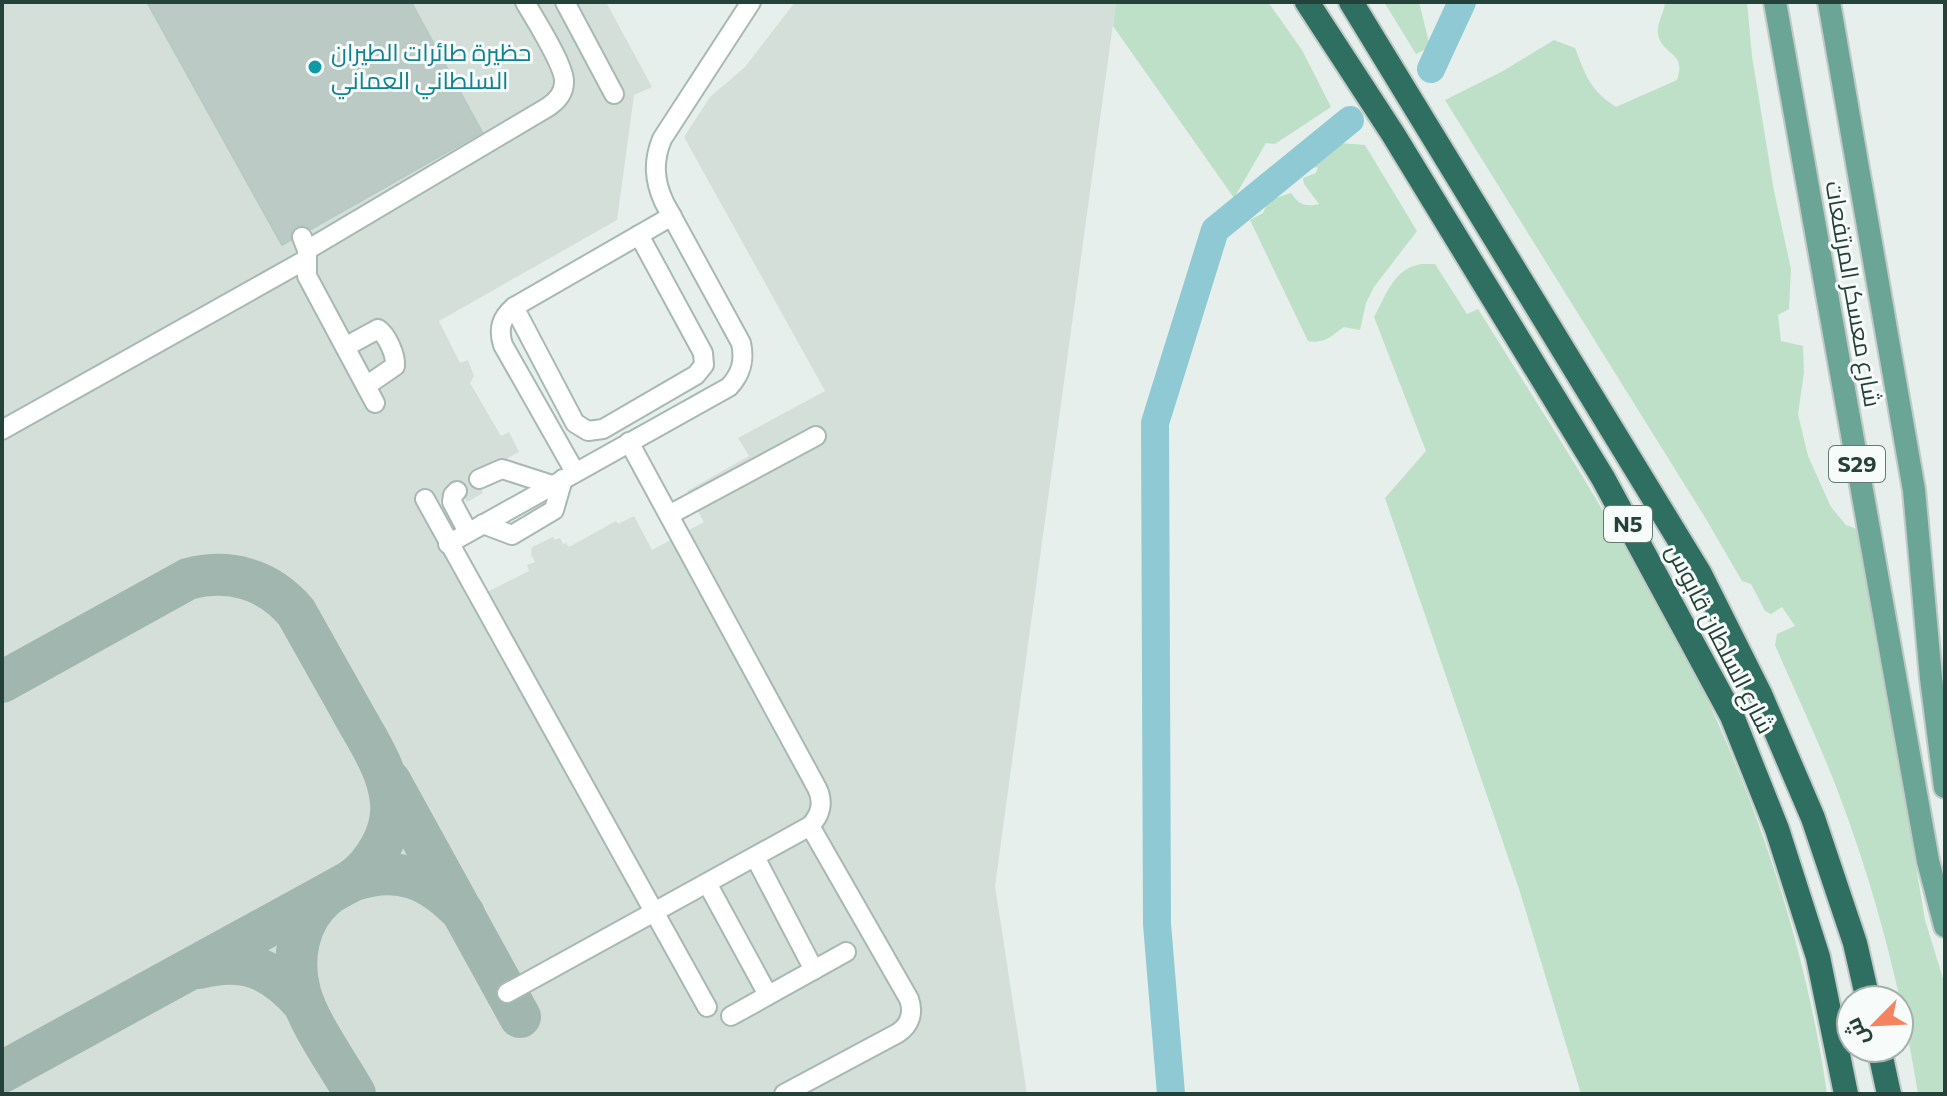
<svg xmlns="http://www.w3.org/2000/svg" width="1947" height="1096" viewBox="0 0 1947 1096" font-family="Commissioner,Cairo,sans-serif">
<rect width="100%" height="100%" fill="#e6efeb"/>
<path fill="#d4dfda" d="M 2,2 L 606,2 L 652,87 L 634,95 L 617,220 L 439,321 L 460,363 L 468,360 L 474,376 L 470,383 L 501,436 L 509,432 L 519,452 L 475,477 L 483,493 L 467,502 L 458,486 L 444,494 L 438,506 L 485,593 L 529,571 L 527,565 L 535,562 L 531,554 L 532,547 L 553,537 L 554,540 L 560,538 L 563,544 L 566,543 L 569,547 L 616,521 L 618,524 L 634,516 L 652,550 L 704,522 L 687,491 L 749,456 L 738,438 L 825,391 L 684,137 L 710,97 L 745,67 L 795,2 L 1116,2 L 995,886 L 1027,1094 L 2,1094 Z"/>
<g fill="#bfe0c8">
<path d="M 1116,2 L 1268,2 L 1302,50 L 1331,107 L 1275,144 L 1266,143 L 1234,198 L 1113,26 Z"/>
<path d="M 1384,2 L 1419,2 L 1430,47 L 1416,54 Z"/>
<path d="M 1665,2 L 1747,2 L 1752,56 L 1774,191 L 1791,269 L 1789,309 L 1778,315 L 1781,341 L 1803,346 L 1804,373 L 1798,414 L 1808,456 L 1831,507 L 1846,525 L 1859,530 L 1925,920 L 1945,985 L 1945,1094 L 1918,1094 C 1902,994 1876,892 1840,797 C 1821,746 1797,696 1775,645 L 1777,634 L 1795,626 L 1782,607 L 1771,614 L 1765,611 L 1751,584 L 1742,581 L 1706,519 L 1445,100 L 1503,71 L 1554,40 L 1575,48 C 1586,76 1590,90 1616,107 L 1677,80 C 1687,51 1662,56 1658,34 C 1656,24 1665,11 1665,2 Z"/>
<path d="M 1340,143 L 1365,145 L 1417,231 L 1374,287 L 1366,303 L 1360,330 L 1344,327 C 1331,336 1325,344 1308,341 L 1250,220 L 1263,213 L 1269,200 L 1291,193 C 1300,205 1304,207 1319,204 L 1304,184 L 1303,178 L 1316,173 L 1318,167 L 1313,168 L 1311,162 L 1325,150 Z"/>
<path d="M 1421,264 L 1435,264 L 1467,314 L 1478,309 C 1538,405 1599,500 1654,599 C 1667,624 1682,648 1695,673 C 1759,807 1806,947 1827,1094 L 1581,1094 L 1520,892 L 1385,498 L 1426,451 L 1374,317 C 1387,294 1393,269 1421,264 Z"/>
</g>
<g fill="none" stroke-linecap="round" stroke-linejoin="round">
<g stroke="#8ec9d4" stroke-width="28">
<path d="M 1431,69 L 1462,2"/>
<path d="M 1171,1094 L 1157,924 L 1155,423 L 1215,230 L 1350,120"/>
</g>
<g stroke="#a2b6b0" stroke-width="42">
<path d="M 2,682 L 188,579 C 229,568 268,579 296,612 C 314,644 332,676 350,708 C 366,738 388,768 391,802 C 394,831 375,864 351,881 C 343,886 333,890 325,897 C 298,920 291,959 300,992 C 308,1023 339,1065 355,1094"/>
<path d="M 390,781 L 520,1017"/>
<path d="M 199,968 C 245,956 273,969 303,1003"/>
<path d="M 2,1072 L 351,881 C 399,865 430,878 464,914"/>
</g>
</g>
<path fill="#bbcac4" stroke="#b8c9c2" stroke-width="2" d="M 147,2 L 411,2 L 482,132 L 311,229 L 305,225 L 297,226 L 292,230 L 291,240 L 282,245 Z"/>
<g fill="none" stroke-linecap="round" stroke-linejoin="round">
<defs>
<g id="minor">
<path d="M 565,2 L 614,94"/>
<path d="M 302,237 L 307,250 L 307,276 L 375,403"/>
<path d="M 307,250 L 548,107 C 557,101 564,93 564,82 C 565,66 534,18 525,2"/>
<path d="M 514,307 L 575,423 L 588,431 L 603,429 L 696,375 L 704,365 L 703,353 L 639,235"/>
<path d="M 345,347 L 378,329 C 387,335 396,355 395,366 L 366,386"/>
<path d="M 2,430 L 307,259"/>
<path d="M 575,472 L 503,345 C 498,329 501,318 514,307 L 672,216"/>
<path d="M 479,479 L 502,469 L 552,485"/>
<path d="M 457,491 L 453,495 L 452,502 L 468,532"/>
<path d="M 425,499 L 707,1007"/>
<path d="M 669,515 L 816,436"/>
<path d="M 483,524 L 512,535 L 554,510 L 563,479"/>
<path d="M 448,544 L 729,387 C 741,374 745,361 741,343 L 664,202 C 654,180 653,161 662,139 L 751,2"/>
<path d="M 755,857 L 814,970"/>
<path d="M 707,883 L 768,995"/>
<path d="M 507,993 L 810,826 C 821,815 824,802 817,788 L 629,442"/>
<path d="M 731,1016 L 846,952"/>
<path d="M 784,1094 L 898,1033 C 910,1025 914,1013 909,999 L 810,826"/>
</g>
<g id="major">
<path d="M 1775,2 L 1928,861 L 1945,926"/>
<path d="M 1829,2 L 1914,490 L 1931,678 L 1945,787"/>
</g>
<g id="highway">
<path d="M 1307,2 L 1393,134 L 1603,478 L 1732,716 L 1777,829 L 1818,957 L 1846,1094"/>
<path d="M 1351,2 L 1700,574 L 1760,694 L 1813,818 L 1855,943 L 1868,1000"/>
<path d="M 1879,1048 L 1889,1094"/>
</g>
</defs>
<use href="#minor" stroke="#a8b8b2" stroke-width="22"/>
<use href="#major" stroke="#c2cac8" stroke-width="26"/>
<use href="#highway" stroke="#c2cac8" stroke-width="28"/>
<use href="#minor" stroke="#fff" stroke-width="18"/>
<use href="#major" stroke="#6aa596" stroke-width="22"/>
<use href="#highway" stroke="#2f6f62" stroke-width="24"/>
</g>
<circle fill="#0f9aa8" stroke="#f7fbf9" stroke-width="3" cx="315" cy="67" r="8"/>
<g text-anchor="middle" stroke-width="6" stroke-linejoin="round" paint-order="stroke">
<g fill="#f7fbf9" stroke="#637a73" stroke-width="2">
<rect x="1829" y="446" width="56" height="36" rx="6"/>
<rect x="1604" y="506" width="48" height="36" rx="6"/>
</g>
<g font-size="22" font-weight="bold" fill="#24423a">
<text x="1857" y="472">S29</text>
<text x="1628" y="532">N5</text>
</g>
<g font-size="24" fill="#0d838f" stroke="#f7fbf9" text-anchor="start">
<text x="331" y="61">حظيرة طائرات الطيران<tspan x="331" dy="28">السلطاني العماني</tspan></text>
</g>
<g font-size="24" fill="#24423a" stroke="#f7fbf9">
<text transform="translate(1853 294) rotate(80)" y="8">شارع معسكر المرتفعات</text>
<text transform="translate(1720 639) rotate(63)" y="8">شارع السلطان قابوس</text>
</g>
</g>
<rect width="1947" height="1096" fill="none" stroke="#24423a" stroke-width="8"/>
<g transform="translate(1875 1024) rotate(246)"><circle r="38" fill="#f7fbf9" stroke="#a3b1ad" stroke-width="2"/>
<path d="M0-6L14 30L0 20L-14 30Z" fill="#f4845f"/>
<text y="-12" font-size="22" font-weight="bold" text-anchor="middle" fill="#24423a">ش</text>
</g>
</svg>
